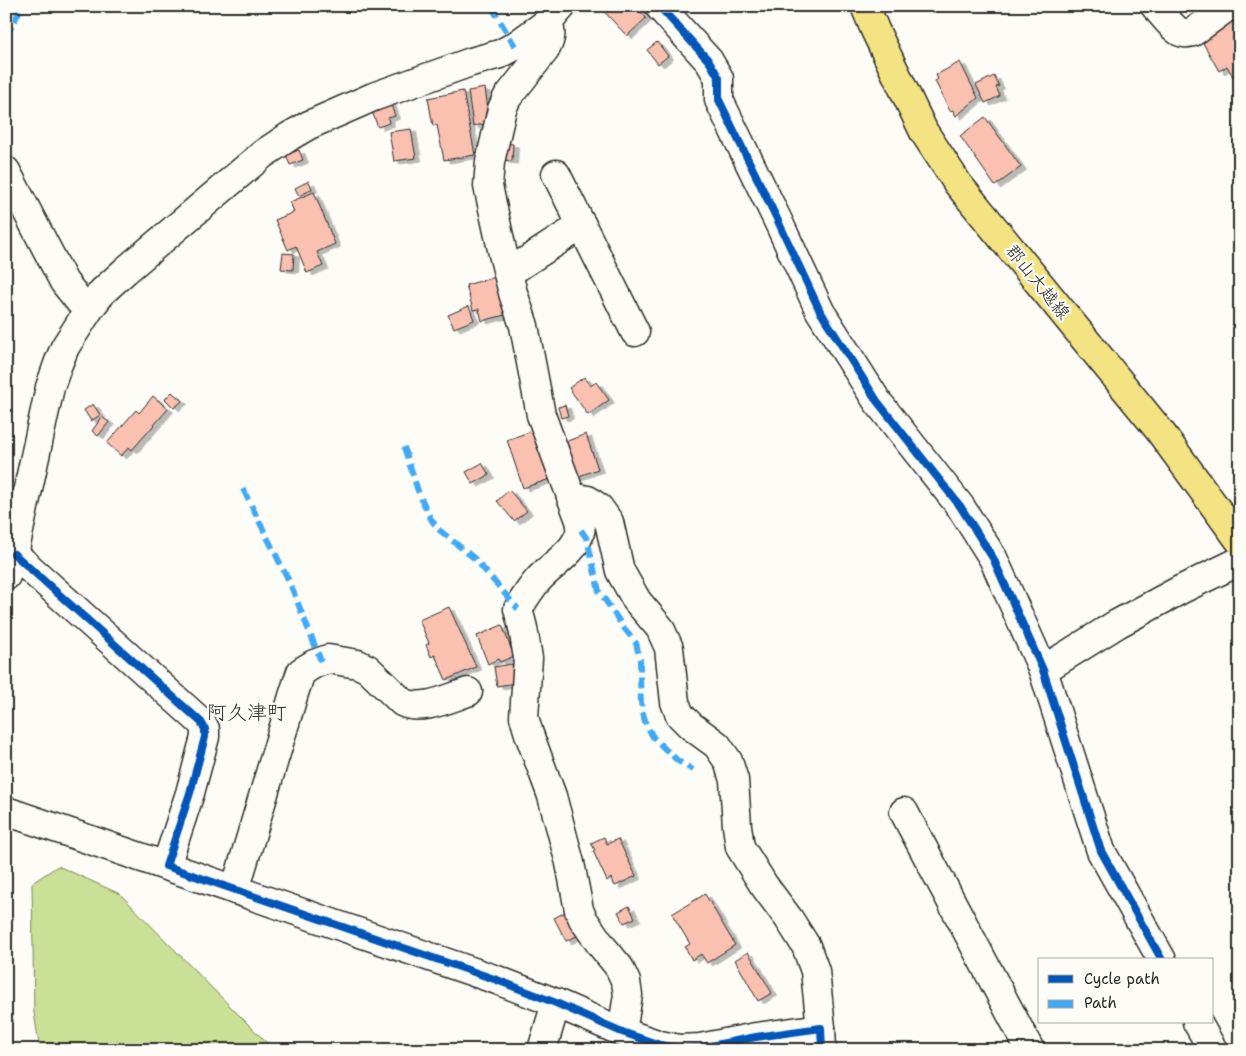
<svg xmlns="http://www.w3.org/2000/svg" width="1246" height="1056" viewBox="0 0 1246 1056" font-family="'Shantell Sans','Klee One',sans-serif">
<defs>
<filter id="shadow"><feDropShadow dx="5.5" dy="3" stdDeviation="0" flood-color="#0004"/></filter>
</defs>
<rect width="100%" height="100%" fill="#fdfcf7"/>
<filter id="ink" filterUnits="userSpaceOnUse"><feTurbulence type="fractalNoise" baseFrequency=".02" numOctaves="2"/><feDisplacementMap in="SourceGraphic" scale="10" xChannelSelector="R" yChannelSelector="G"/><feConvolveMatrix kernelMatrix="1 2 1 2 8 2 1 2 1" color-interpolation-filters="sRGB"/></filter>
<g filter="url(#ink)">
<path fill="#c9e096" stroke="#7a8660" d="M 58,866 L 120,894 L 214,990 L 274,1050 L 40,1050 L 34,1013 L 32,883 Z"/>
<g fill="#fac1b1" stroke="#2b2b2b" filter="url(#shadow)">
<path d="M 599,6 L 635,6 L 646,18 L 627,36 Z"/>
<path d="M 1237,14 L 1240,19 L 1240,89 L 1227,66 L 1219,71 L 1199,36 Z"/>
<path d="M 657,42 L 668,56 L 658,64 L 647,50 Z"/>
<path d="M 960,62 L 978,98 L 956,116 L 953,110 L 950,111 L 935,81 L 938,79 L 936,75 Z"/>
<path d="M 994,76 L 999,86 L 996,87 L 1000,96 L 985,103 L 976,85 Z"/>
<path d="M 485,88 L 490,123 L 473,126 L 468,91 Z"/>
<path d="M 463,91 L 475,155 L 444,160 L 437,125 L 433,126 L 428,98 Z"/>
<path d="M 390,102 L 395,116 L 388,118 L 389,123 L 378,127 L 371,109 Z"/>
<path d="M 985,117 L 1021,167 L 995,186 L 960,136 Z"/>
<path d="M 411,129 L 416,158 L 394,161 L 389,132 Z"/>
<path d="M 505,143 L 513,144 L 512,161 L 503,160 Z"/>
<path d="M 299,150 L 303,160 L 290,165 L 286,155 Z"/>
<path d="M 309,181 L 312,189 L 299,196 L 295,188 Z"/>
<path d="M 314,192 L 335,244 L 317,252 L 323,266 L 307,273 L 296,246 L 288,250 L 275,220 L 294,212 L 290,202 Z"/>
<path d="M 283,253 L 294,254 L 293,270 L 281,269 Z"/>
<path d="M 499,276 L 509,314 L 482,321 L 479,309 L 473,310 L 466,285 Z"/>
<path d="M 469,306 L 474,320 L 454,328 L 448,315 Z"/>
<path d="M 584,377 L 590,386 L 596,382 L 609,400 L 588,415 L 569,388 Z"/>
<path d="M 172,392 L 182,401 L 174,408 L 165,399 Z"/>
<path d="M 153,396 L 168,409 L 132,450 L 129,447 L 121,456 L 107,443 L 136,410 L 139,413 Z"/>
<path d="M 93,404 L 100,415 L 91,421 L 84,410 Z"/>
<path d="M 565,405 L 568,416 L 561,418 L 558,407 Z"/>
<path d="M 102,417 L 109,422 L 98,436 L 92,431 Z"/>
<path d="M 534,430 L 550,479 L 523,488 L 507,440 Z"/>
<path d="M 586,434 L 598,469 L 574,478 L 562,443 Z"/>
<path d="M 482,463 L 489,475 L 473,484 L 466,472 Z"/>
<path d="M 509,490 L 527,511 L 514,521 L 497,501 Z"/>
<path d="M 449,607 L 476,667 L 446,680 L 435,655 L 431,657 L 426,645 L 429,643 L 419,620 Z"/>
<path d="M 502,625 L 514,656 L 500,662 L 498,659 L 488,664 L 477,636 Z"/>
<path d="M 512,664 L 515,683 L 497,686 L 494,667 Z"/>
<path d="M 604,837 L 607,844 L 618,839 L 636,876 L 615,886 L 611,878 L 607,881 L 593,851 L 595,850 L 591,843 Z"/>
<path d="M 705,894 L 735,945 L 707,963 L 701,954 L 692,960 L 685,947 L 690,944 L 672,914 Z"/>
<path d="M 629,906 L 635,918 L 624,923 L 618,912 Z"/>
<path d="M 569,910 L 581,934 L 566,941 L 554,918 Z"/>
<path d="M 748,952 L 772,993 L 758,1001 L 735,960 Z"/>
</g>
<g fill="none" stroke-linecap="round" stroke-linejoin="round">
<defs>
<g id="minor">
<path d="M 659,6 L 709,61 L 719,78 L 719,100 L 778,221 L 820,311 L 877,401 L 960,506 L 993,558 L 1043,670 L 1101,851 L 1162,960"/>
<path d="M 1155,6 C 1162,14 1171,27 1180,32 C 1184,34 1188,33 1193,32 L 1229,6"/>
<path d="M 548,22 C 552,34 551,39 545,50 L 507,98 L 502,109 L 490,162 L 488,186 L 503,254 L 513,293 L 524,326 L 541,415 L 581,523 C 582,549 553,563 538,580 C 530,589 524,599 518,609 L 523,628 L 528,658 L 524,717 L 529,734 L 552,796 L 570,863 L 579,910 L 583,919 L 601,945 L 619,967 L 626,982 L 628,995 L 622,1032"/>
<path d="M 6,171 L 64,282 L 80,302 L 90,308"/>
<path d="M 556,174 L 635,332"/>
<path d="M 508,273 L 582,225"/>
<path d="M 571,497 L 588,500 L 599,508 L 609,522 L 620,571 L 637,601 L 660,628 L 669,648 L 675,702 L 680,715 L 691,726 L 717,745 L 728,761 L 734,780 L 737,826 L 740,847 L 763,884 L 789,919 L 806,946 L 815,971 L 821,1028"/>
<path d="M 14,554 L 201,722 L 205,729 L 205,737 L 190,793 L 166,866 L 497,980 L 556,1003 L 622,1032 L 660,1045 L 679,1049 L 700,1048 L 756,1037 L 821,1028 L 822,1050"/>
<path d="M 6,576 L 14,554 L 50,387 L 58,364 L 65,347 L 90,308 L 103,291 L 125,271 L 263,154 L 290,136 L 309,125 L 373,97 L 471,62 L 500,54 L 515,46 L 548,22 L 562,6"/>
<path d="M 1043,670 L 1117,624 L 1182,589 L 1240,561"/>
<path d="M 6,811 L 166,866"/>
<path d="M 904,812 L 1030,1050"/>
<path d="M 235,890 L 294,693 L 301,672 L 314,664 L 328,659 L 358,664 L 368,669 L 402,702 C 421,712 449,698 468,692"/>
<path d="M 1197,1022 L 1213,1050"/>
<path d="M 542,1050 L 556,1003"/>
</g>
<path id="major" d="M 865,6 L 875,30 L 924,132 L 958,184 L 1159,430 L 1240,541"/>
</defs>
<use href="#minor" stroke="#2b2b2b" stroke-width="31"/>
<use href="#major" stroke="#2b2b2b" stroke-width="31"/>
<use href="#minor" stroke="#fdfcf7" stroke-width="28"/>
<use href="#major" stroke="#f4e382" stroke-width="28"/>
<g stroke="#3fa9f5" stroke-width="6" stroke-dasharray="12 6" stroke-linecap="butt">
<path d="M 491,6 L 515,46"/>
<path d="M 6,37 L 22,6"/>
<path d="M 404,447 L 419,494 L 431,519 L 438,529 L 475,559 L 518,609"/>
<path d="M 243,489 L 289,581 L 321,661"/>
<path d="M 581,530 L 587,539 L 599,591 L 624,628 L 636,643 L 640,659 L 640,678 L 641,703 L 645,722 L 653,737 L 663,747 L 678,761 L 693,770"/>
</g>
<defs>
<g id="cycleway">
<path d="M 659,6 L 709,61 L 719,78 L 719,100 L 778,221 L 820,311 L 877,401 L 960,506 L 993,558 L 1043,670 L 1101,851 L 1162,960"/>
<path d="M 14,554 L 201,722 L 205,729 L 205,737 L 190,793 L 166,866 L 497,980 L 556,1003 L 622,1032 L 660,1045 L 679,1049 L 700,1048 L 756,1037 L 821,1028 L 822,1050"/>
</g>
</defs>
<use href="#cycleway" stroke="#fdfcf7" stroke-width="11"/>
<use href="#cycleway" stroke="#0057b8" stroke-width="8"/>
</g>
</g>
<g text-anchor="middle" stroke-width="4.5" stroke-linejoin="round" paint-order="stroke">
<g font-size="18" fill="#2b2b2b" stroke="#fdfcf7">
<text transform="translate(1038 282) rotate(51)" y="6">郡山大越線</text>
</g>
<g font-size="20" fill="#2b2b2b" stroke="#fdfcf7">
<text x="247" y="719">阿久津町</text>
</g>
</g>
<rect width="1246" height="1056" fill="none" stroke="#fdfcf7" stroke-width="25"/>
<rect x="12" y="12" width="1221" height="1031" fill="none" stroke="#2b2b2b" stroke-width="2" filter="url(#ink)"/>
<rect x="1038" y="958" width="175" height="65" fill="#fdfcf7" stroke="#a9a8a5"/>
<rect x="1048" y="975" width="25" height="8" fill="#0057b8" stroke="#a9a8a5"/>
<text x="1084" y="984" font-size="15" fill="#2b2b2b">Cycle path</text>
<rect x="1048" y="1000" width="25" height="8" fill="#3fa9f5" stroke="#a9a8a5"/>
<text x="1084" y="1008" font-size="15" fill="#2b2b2b">Path</text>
</svg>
